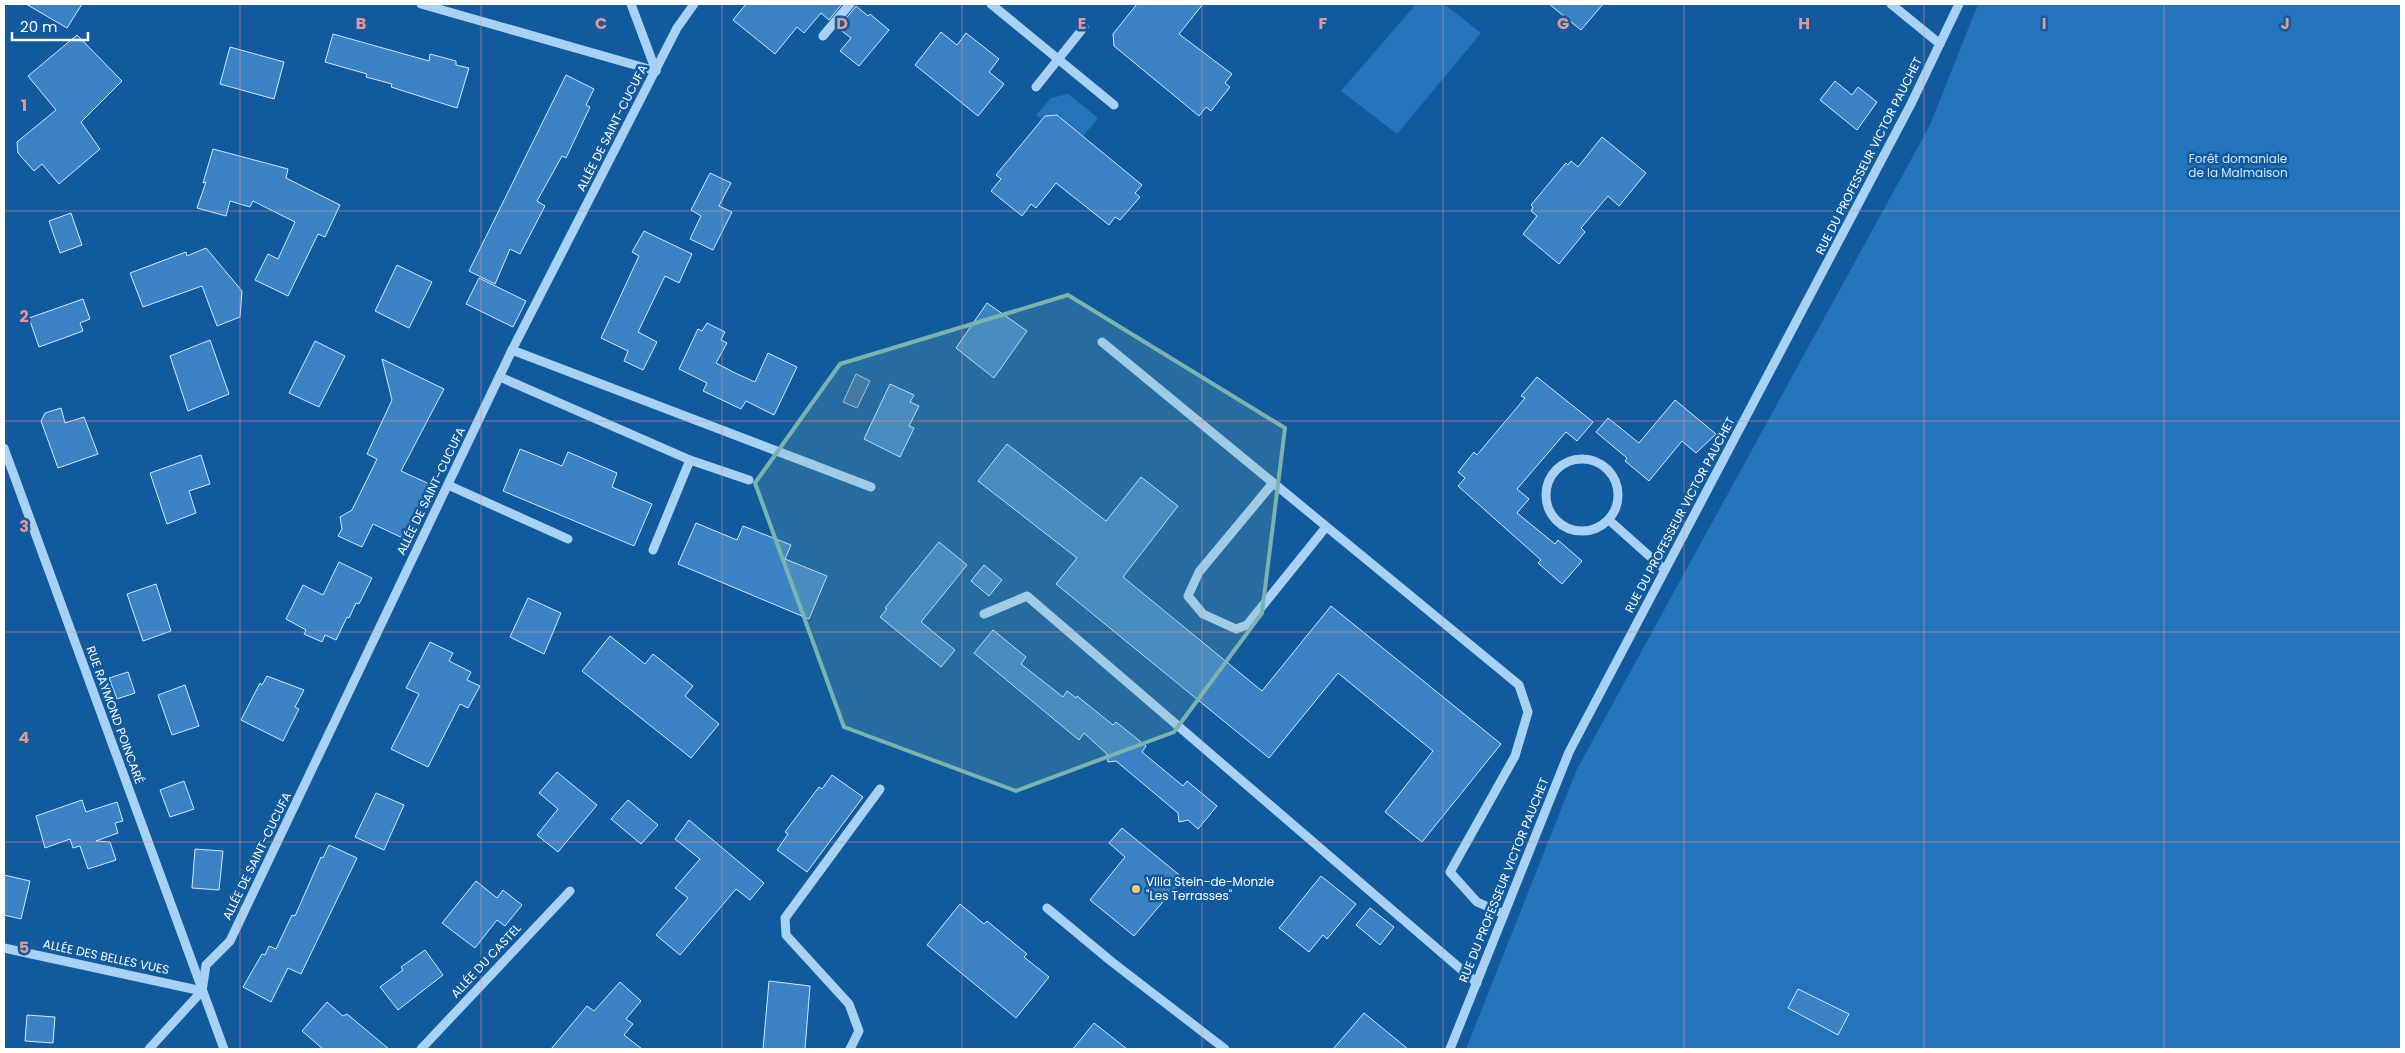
<svg xmlns="http://www.w3.org/2000/svg" width="2405" height="1053" viewBox="0 0 2405 1053" font-family="Poppins,sans-serif">
<rect width="100%" height="100%" fill="#125a9e"/>
<g fill="#2474bc">
<path d="M 1416,4 L 1444,4 L 1481,33 L 1397,134 L 1341,91 Z"/>
<path d="M 1978,4 L 2401,4 L 2401,1049 L 1466,1049 L 1577,769 L 1930,125 Z"/>
<path d="M 1068,94 L 1098,118 L 1083,136 L 1061,119 L 1061,115 L 1042,117 L 1042,120 L 1036,115 L 1051,98 Z"/>
</g>
<path fill="#3b6d9e" stroke="#9acdf7" d="M 856,374 L 870,381 L 857,408 L 843,402 Z"/>
<g fill="#3b83c5" stroke="#d1e9fe">
<path d="M 26,4 L 82,4 L 67,28 Z"/>
<path d="M 746,4 L 842,4 L 829,20 L 821,13 L 804,33 L 797,27 L 775,54 L 733,20 Z"/>
<path d="M 1137,4 L 1203,4 L 1179,34 L 1232,74 L 1225,83 L 1230,87 L 1211,111 L 1206,107 L 1199,116 L 1114,46 L 1113,34 Z"/>
<path d="M 1549,4 L 1603,4 L 1581,30 Z"/>
<path d="M 856,6 L 868,16 L 870,14 L 889,30 L 859,66 L 840,51 L 851,38 L 838,28 Z"/>
<path d="M 941,32 L 957,45 L 966,33 L 999,59 L 989,72 L 1004,84 L 978,116 L 915,65 Z"/>
<path d="M 333,34 L 429,61 L 430,54 L 456,61 L 456,65 L 469,68 L 457,108 L 391,87 L 392,84 L 366,77 L 367,74 L 325,62 Z"/>
<path d="M 77,35 L 122,81 L 81,122 L 100,149 L 59,184 L 42,164 L 34,171 L 18,153 L 17,142 L 56,110 L 28,76 Z"/>
<path d="M 230,47 L 284,62 L 274,99 L 220,84 Z"/>
<path d="M 566,75 L 594,89 L 586,105 L 590,107 L 566,158 L 562,156 L 537,201 L 545,206 L 520,254 L 510,249 L 495,284 L 469,271 Z"/>
<path d="M 1835,81 L 1852,95 L 1858,87 L 1877,102 L 1857,130 L 1820,100 Z"/>
<path d="M 1057,115 L 1142,185 L 1135,193 L 1140,197 L 1120,220 L 1115,217 L 1109,225 L 1056,183 L 1036,208 L 1031,204 L 1022,216 L 991,191 L 1001,179 L 996,175 L 1045,116 Z"/>
<path d="M 1602,137 L 1646,173 L 1619,206 L 1608,196 L 1581,228 L 1585,232 L 1559,264 L 1523,234 L 1537,216 L 1531,211 L 1533,207 L 1531,205 L 1566,163 L 1568,165 L 1571,161 L 1578,167 Z"/>
<path d="M 213,149 L 288,169 L 286,178 L 340,205 L 325,237 L 318,234 L 288,296 L 255,280 L 268,254 L 278,259 L 295,222 L 253,201 L 250,207 L 230,201 L 226,216 L 197,208 L 206,182 L 203,183 Z"/>
<path d="M 710,173 L 731,183 L 719,206 L 732,212 L 713,250 L 690,239 L 701,216 L 691,210 Z"/>
<path d="M 71,213 L 82,245 L 60,253 L 49,221 Z"/>
<path d="M 644,231 L 692,254 L 679,283 L 665,276 L 638,332 L 657,342 L 643,370 L 624,361 L 628,351 L 601,338 L 639,256 L 632,252 Z"/>
<path d="M 206,248 L 242,291 L 240,317 L 217,326 L 202,286 L 143,307 L 130,273 L 186,252 L 187,256 Z"/>
<path d="M 397,265 L 432,282 L 409,328 L 375,311 Z"/>
<path d="M 479,278 L 526,301 L 513,327 L 466,304 Z"/>
<path d="M 83,299 L 90,319 L 80,323 L 83,331 L 39,347 L 29,318 Z"/>
<path d="M 987,303 L 1027,331 L 994,378 L 956,348 Z"/>
<path d="M 707,323 L 725,332 L 721,340 L 727,343 L 716,363 L 735,373 L 755,382 L 768,353 L 797,367 L 774,415 L 746,401 L 741,409 L 703,391 L 707,383 L 679,369 L 698,329 L 702,331 Z"/>
<path d="M 210,340 L 229,394 L 188,411 L 170,356 Z"/>
<path d="M 315,341 L 345,356 L 319,407 L 289,393 Z"/>
<path d="M 382,359 L 444,389 L 401,471 L 436,487 L 409,541 L 373,524 L 362,547 L 338,536 L 342,529 L 340,517 L 352,510 L 377,459 L 367,454 L 392,400 Z"/>
<path d="M 1537,377 L 1593,422 L 1577,441 L 1566,432 L 1517,489 L 1529,499 L 1517,513 L 1555,544 L 1558,540 L 1582,561 L 1562,584 L 1538,563 L 1541,560 L 1458,486 L 1465,478 L 1458,472 L 1474,452 L 1477,455 L 1525,398 L 1521,396 Z"/>
<path d="M 890,384 L 914,395 L 910,402 L 919,406 L 909,426 L 914,428 L 900,457 L 864,439 Z"/>
<path d="M 1675,400 L 1716,434 L 1696,453 L 1682,441 L 1649,481 L 1625,461 L 1627,458 L 1596,432 L 1608,418 L 1639,443 Z"/>
<path d="M 61,408 L 65,423 L 84,417 L 98,454 L 58,468 L 41,421 L 45,413 Z"/>
<path d="M 1007,444 L 1106,521 L 1141,477 L 1178,506 L 1123,577 L 1262,691 L 1331,606 L 1501,744 L 1422,842 L 1385,812 L 1433,751 L 1338,673 L 1269,758 L 1056,584 L 1077,558 L 978,481 Z"/>
<path d="M 520,449 L 562,466 L 568,452 L 617,473 L 612,487 L 652,504 L 634,546 L 503,491 Z"/>
<path d="M 201,455 L 210,484 L 189,491 L 196,513 L 167,524 L 150,473 Z"/>
<path d="M 696,523 L 737,540 L 743,526 L 791,545 L 785,559 L 827,576 L 809,619 L 678,564 Z"/>
<path d="M 939,542 L 967,565 L 921,622 L 955,650 L 941,667 L 880,617 L 887,609 L 885,608 Z"/>
<path d="M 339,562 L 372,578 L 359,604 L 356,603 L 349,618 L 347,617 L 336,640 L 325,635 L 322,642 L 304,634 L 306,630 L 286,619 L 303,585 L 323,595 Z"/>
<path d="M 984,565 L 1002,580 L 989,596 L 971,581 Z"/>
<path d="M 156,584 L 171,631 L 143,641 L 127,594 Z"/>
<path d="M 528,598 L 561,613 L 544,654 L 510,637 Z"/>
<path d="M 993,630 L 1026,657 L 1021,664 L 1063,697 L 1067,691 L 1076,698 L 1077,696 L 1113,725 L 1116,722 L 1146,746 L 1142,752 L 1183,786 L 1187,781 L 1217,806 L 1198,829 L 1188,820 L 1179,822 L 1178,813 L 1116,761 L 1108,762 L 1107,754 L 1084,733 L 1079,740 L 974,653 Z"/>
<path d="M 610,636 L 645,664 L 653,654 L 693,686 L 685,696 L 719,724 L 691,758 L 582,671 Z"/>
<path d="M 430,642 L 453,653 L 449,661 L 471,672 L 467,680 L 480,686 L 468,708 L 460,704 L 428,767 L 391,749 L 419,694 L 406,688 Z"/>
<path d="M 128,672 L 135,693 L 117,699 L 109,678 Z"/>
<path d="M 267,676 L 304,690 L 295,707 L 299,709 L 283,741 L 241,720 L 260,683 L 262,685 Z"/>
<path d="M 185,685 L 199,726 L 172,735 L 158,695 Z"/>
<path d="M 557,772 L 597,805 L 558,852 L 537,835 L 558,809 L 539,793 Z"/>
<path d="M 832,775 L 863,797 L 807,872 L 777,850 L 788,834 L 785,832 L 819,787 L 822,789 Z"/>
<path d="M 184,781 L 194,809 L 170,817 L 160,790 Z"/>
<path d="M 376,793 L 404,805 L 384,850 L 355,837 Z"/>
<path d="M 82,800 L 86,812 L 117,802 L 123,821 L 115,823 L 118,833 L 96,841 L 110,842 L 116,860 L 88,869 L 80,846 L 73,848 L 70,839 L 45,848 L 36,816 Z"/>
<path d="M 628,800 L 658,825 L 641,844 L 611,819 Z"/>
<path d="M 689,820 L 764,883 L 750,900 L 736,889 L 680,955 L 656,935 L 688,898 L 675,888 L 700,859 L 675,839 Z"/>
<path d="M 1122,828 L 1183,878 L 1134,936 L 1090,900 L 1125,857 L 1109,843 Z"/>
<path d="M 329,845 L 357,858 L 301,974 L 288,968 L 271,1002 L 243,987 L 262,954 L 265,955 L 269,946 L 276,949 L 292,915 L 295,916 L 321,857 L 323,858 Z"/>
<path d="M 195,849 L 223,851 L 219,890 L 192,888 Z"/>
<path d="M 4,875 L 30,881 L 21,919 L 4,915 Z"/>
<path d="M 1321,876 L 1356,904 L 1327,939 L 1323,935 L 1309,952 L 1279,928 Z"/>
<path d="M 476,881 L 497,898 L 503,890 L 522,905 L 505,926 L 497,920 L 475,948 L 442,923 Z"/>
<path d="M 960,904 L 984,924 L 987,921 L 1027,954 L 1024,957 L 1049,977 L 1016,1018 L 927,945 Z"/>
<path d="M 1370,908 L 1394,927 L 1380,945 L 1356,925 Z"/>
<path d="M 425,950 L 443,975 L 398,1010 L 380,987 L 403,970 L 401,967 Z"/>
<path d="M 769,981 L 810,986 L 805,1049 L 763,1049 Z"/>
<path d="M 620,982 L 641,1001 L 626,1019 L 633,1024 L 624,1035 L 642,1049 L 551,1049 L 587,1006 L 594,1011 Z"/>
<path d="M 1798,989 L 1849,1014 L 1838,1035 L 1788,1008 Z"/>
<path d="M 327,1002 L 343,1016 L 347,1014 L 389,1049 L 323,1049 L 302,1031 Z"/>
<path d="M 1364,1013 L 1408,1049 L 1333,1049 Z"/>
<path d="M 27,1015 L 55,1017 L 53,1043 L 25,1041 Z"/>
<path d="M 1094,1023 L 1127,1049 L 1073,1049 Z"/>
</g>
<g fill="none" stroke-linecap="round" stroke-linejoin="round">
<g stroke="#a8d1f4" stroke-width="9">
<path d="M 421,4 L 656,71"/>
<path d="M 631,4 L 656,71"/>
<path d="M 991,4 L 1114,105"/>
<path d="M 1891,4 L 1940,44"/>
<path d="M 823,36 L 850,4"/>
<path d="M 1036,87 L 1084,27"/>
<path d="M 1102,342 L 1519,685 L 1528,712 L 1515,756 L 1450,872 L 1477,902 L 1504,914"/>
<path d="M 512,350 L 871,487"/>
<path d="M 500,377 L 690,460 L 749,480"/>
<path d="M 4,448 L 224,1049"/>
<circle cx="1582" cy="495" r="36"/>
<path d="M 1273,483 L 1199,572 L 1188,596 L 1203,614 L 1236,629 L 1247,625 L 1326,527"/>
<path d="M 448,485 L 568,539"/>
<path d="M 1609,520 L 1665,570"/>
<path d="M 653,550 L 690,460"/>
<path d="M 984,614 L 1027,596 L 1477,983"/>
<path d="M 1047,908 L 1112,962 L 1225,1049"/>
<path d="M 4,948 L 202,991"/>
<path d="M 202,991 L 206,965 L 230,941 L 512,350 L 677,28 L 694,4"/>
<path d="M 149,1049 L 202,991"/>
<path d="M 421,1049 L 570,891"/>
<path d="M 850,1049 L 859,1031 L 849,1004 L 786,935 L 785,918 L 880,789"/>
<path d="M 1450,1049 L 1569,752 L 1911,104 L 1959,4"/>
</g>
</g>
<path fill="#7bb4af" fill-opacity="0.2" stroke="#7bb4af" stroke-width="4" stroke-linejoin="round" d="M 1068,295 L 1285,428 L 1262,613 L 1174,732 L 1016,791 L 844,727 L 755,483 L 840,364 Z"/>
<path fill="none" stroke="#ea9494" stroke-width="1" stroke-opacity="0.55" d="M 240,4 L 240,1049M 481,4 L 481,1049M 722,4 L 722,1049M 962,4 L 962,1049M 1202,4 L 1202,1049M 1443,4 L 1443,1049M 1684,4 L 1684,1049M 1924,4 L 1924,1049M 2164,4 L 2164,1049M 4,211 L 2401,211M 4,421 L 2401,421M 4,632 L 2401,632M 4,842 L 2401,842"/>
<circle fill="#ffc96b" stroke="#125a9e" stroke-width="2" cx="1136" cy="889" r="5"/>
<g text-anchor="middle" stroke-width="5" stroke-linejoin="round" paint-order="stroke">
<g font-size="12" fill="#fff" stroke="#125a9e">
<text transform="translate(612 128) rotate(-63)" y="4">ALLÉE DE SAINT-CUCUFA</text>
<text transform="translate(1869 156) rotate(-63)" y="4">RUE DU PROFESSEUR VICTOR PAUCHET</text>
<text transform="translate(431 491) rotate(-64)" y="4">ALLÉE DE SAINT-CUCUFA</text>
<text transform="translate(1680 515) rotate(-62)" y="4">RUE DU PROFESSEUR VICTOR PAUCHET</text>
<text transform="translate(115 715) rotate(70)" y="4">RUE RAYMOND POINCARÉ</text>
<text transform="translate(257 856) rotate(-64)" y="4">ALLÉE DE SAINT-CUCUFA</text>
<text transform="translate(1504 880) rotate(-68)" y="4">RUE DU PROFESSEUR VICTOR PAUCHET</text>
<text transform="translate(106 957) rotate(12)" y="4">ALLÉE DES BELLES VUES</text>
<text transform="translate(486 961) rotate(-47)" y="4">ALLÉE DU CASTEL</text>
</g>
<g font-size="12" fill="#d1e9fe" stroke="#125a9e">
<text x="2238" y="163">Forêt domaniale<tspan x="2238" dy="14">de la Malmaison</tspan></text>
</g>
<g font-size="12" fill="#fff" stroke="#125a9e" text-anchor="start">
<text x="1146" y="886">Villa Stein-de-Monzie<tspan x="1146" dy="14">"Les Terrasses"</tspan></text>
</g>
</g>
<g font-size="16" text-anchor="middle" font-weight="bold" fill="#ea9494" stroke="#125a9e" stroke-width="5" stroke-linejoin="round" paint-order="stroke">
<text x="361" y="29">B</text>
<text x="601" y="29">C</text>
<text x="842" y="29">D</text>
<text x="1082" y="29">E</text>
<text x="1323" y="29">F</text>
<text x="1563" y="29">G</text>
<text x="1804" y="29">H</text>
<text x="2044" y="29">I</text>
<text x="2285" y="29">J</text>
<text x="24" y="111">1</text>
<text x="24" y="322">2</text>
<text x="24" y="532">3</text>
<text x="24" y="743">4</text>
<text x="24" y="953">5</text>
</g>
<rect width="2405" height="1053" fill="none" stroke="#ffffff" stroke-width="10"/>
<path d="M12 32v8h76v-8" fill="none" stroke="#ffffff" stroke-width="2.5"/>
<text x="20" y="32" font-size="15" fill="#ffffff" stroke="#125a9e" stroke-width="4" paint-order="stroke">20 m</text>
</svg>
